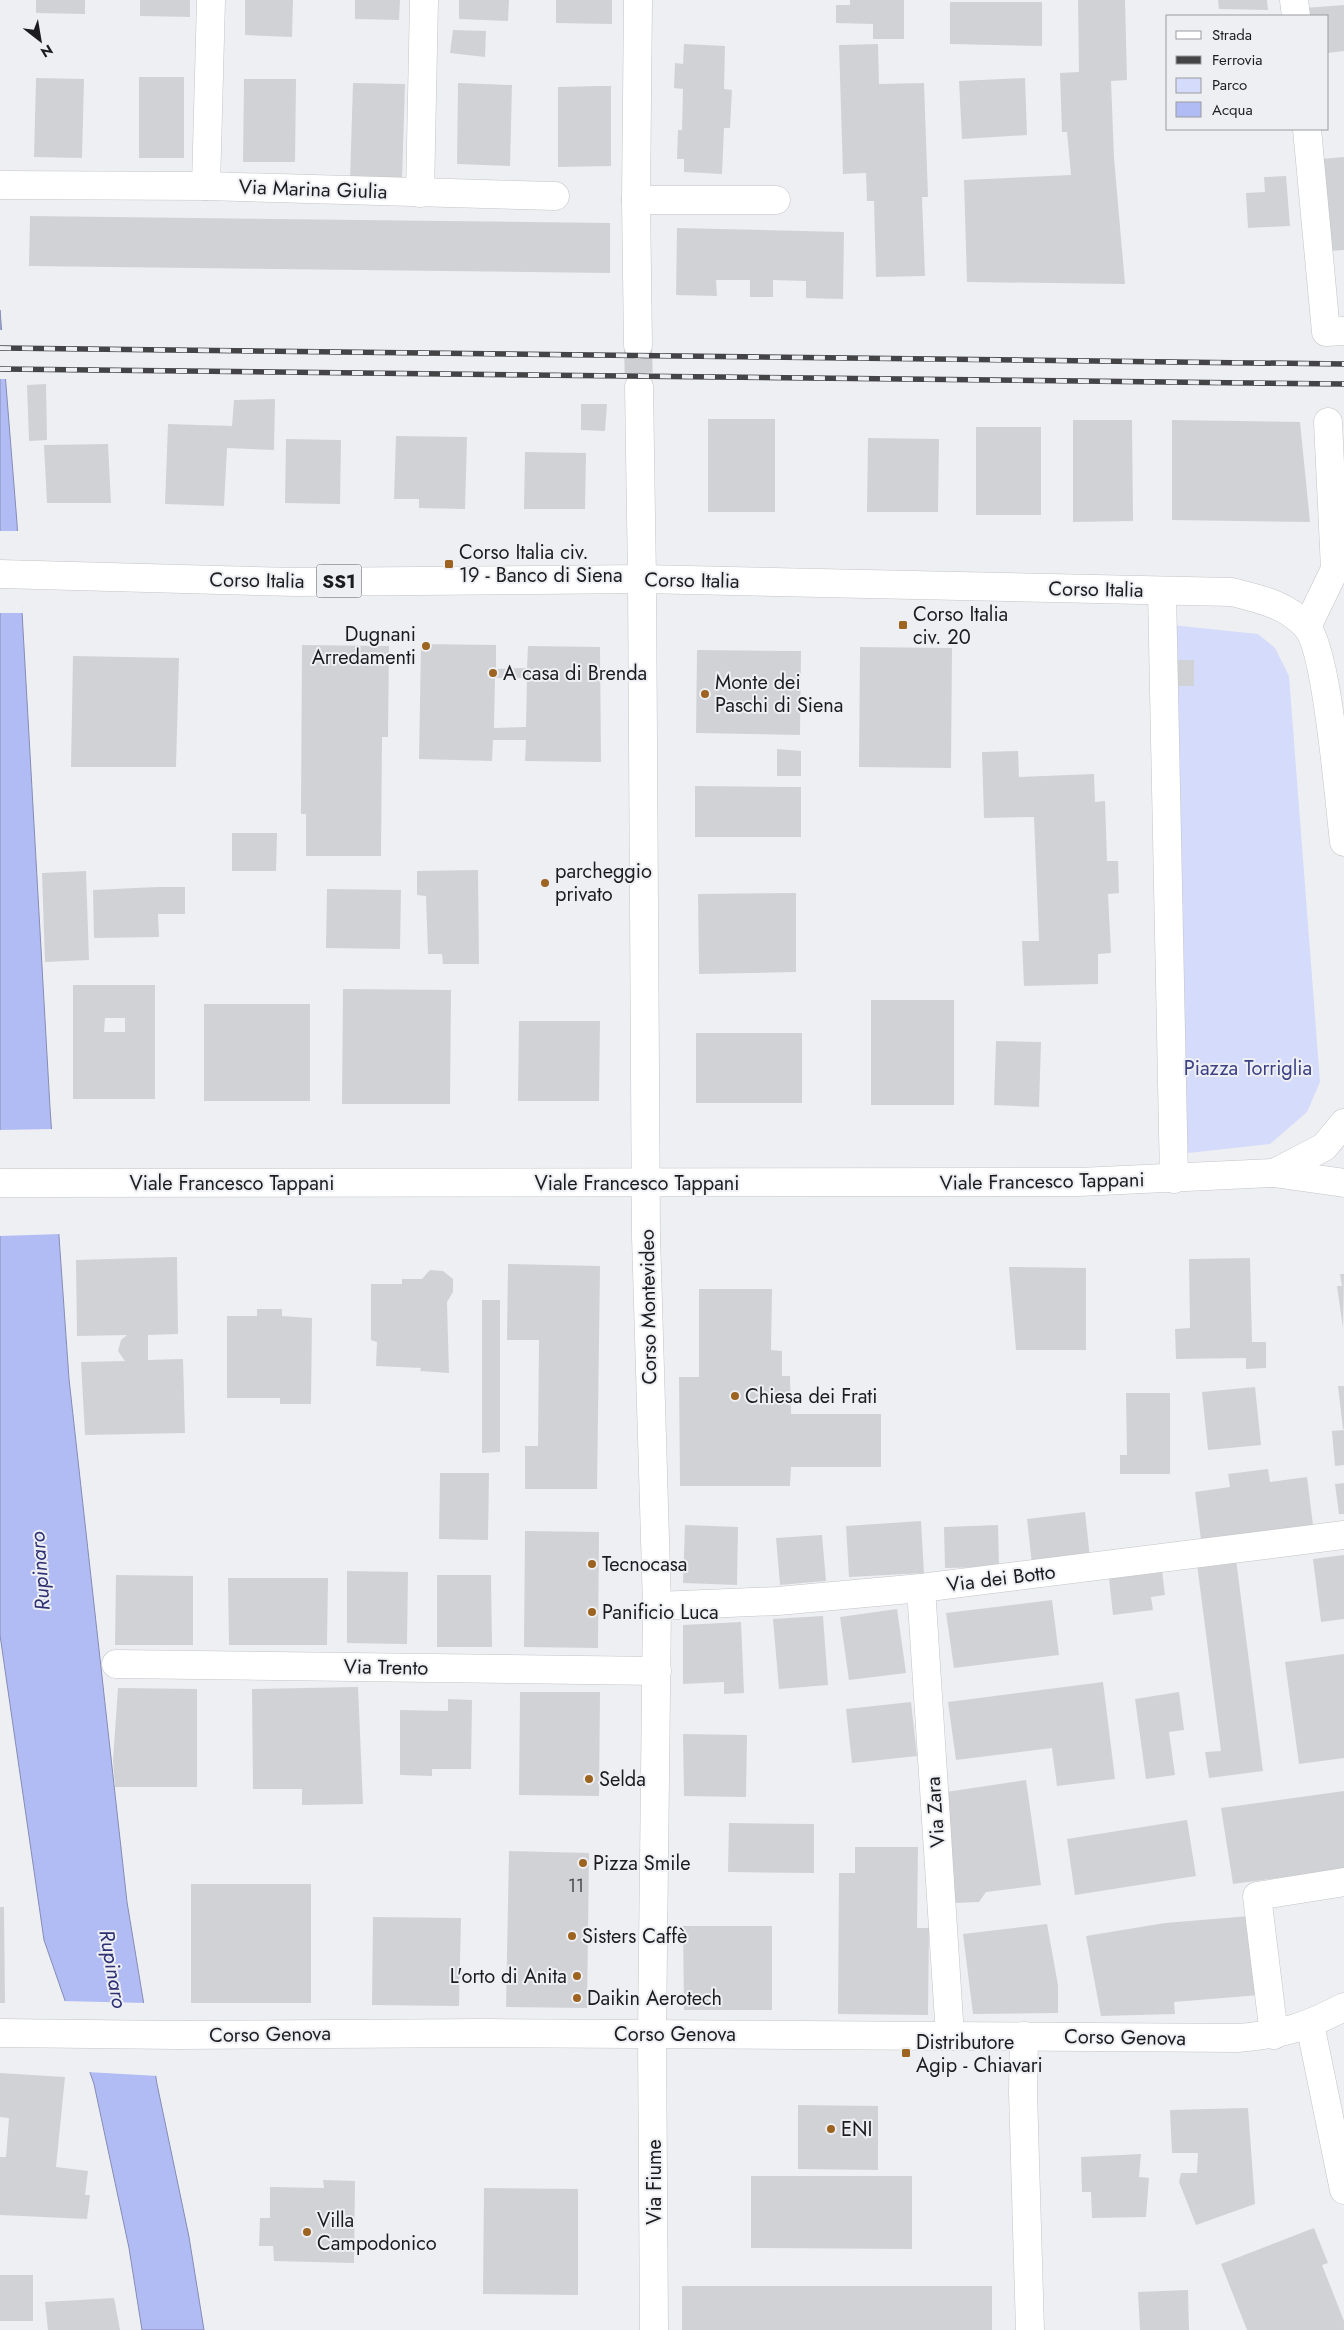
<svg xmlns="http://www.w3.org/2000/svg" width="1344" height="2330" viewBox="0 0 1344 2330" font-family="Jost,sans-serif">
<rect width="100%" height="100%" fill="#eeeff3"/>
<path fill="#d5dbfa" d="M 1171,625 L 1258,634 L 1275,648 L 1289,676 L 1320,1082 L 1307,1112 L 1270,1144 L 1179,1154 Z"/>
<path fill="#b2bcf4" stroke="#858cb4" d="M 0,310 L 17,523 L 50,1108 L 69,1379 L 127,1902 L 157,2084 L 189,2237 L 204,2330 L 142,2330 L 129,2248 L 94,2084 L 44,1940 L 0,1635 Z"/>
<g fill="#eeeff3">
<path d="M 0,330 L 4,330 L 8,379 L 0,379 Z"/>
<path d="M 0,531 L 20,531 L 23,613 L 0,613 Z"/>
<path d="M 54,1129 L 61,1234 L 0,1236 L 0,1130 Z"/>
<path d="M 62,2001 L 146,2003 L 158,2076 L 87,2072 Z"/>
</g>
<g fill="#d1d2d6" fill-rule="evenodd">
<path d="M 36,0 L 85,0 L 85,14 L 36,13 Z"/>
<path d="M 140,0 L 190,0 L 190,17 L 140,16 Z"/>
<path d="M 245,0 L 293,0 L 292,37 L 245,35 Z"/>
<path d="M 355,0 L 400,0 L 399,20 L 355,19 Z"/>
<path d="M 459,0 L 509,0 L 508,21 L 459,19 Z"/>
<path d="M 556,0 L 612,0 L 612,24 L 556,23 Z"/>
<path d="M 850,0 L 904,0 L 904,39 L 873,39 L 873,24 L 836,23 L 836,5 L 850,5 Z"/>
<path d="M 1078,0 L 1125,0 L 1127,80 L 1111,81 L 1114,158 L 1125,284 L 967,282 L 964,180 L 1071,175 L 1067,132 L 1062,132 L 1060,73 L 1079,72 Z"/>
<path d="M 1218,0 L 1267,0 L 1268,10 L 1219,9 Z"/>
<path d="M 950,2 L 1042,2 L 1042,46 L 950,44 Z"/>
<path d="M 1344,5 L 1344,51 L 1328,53 L 1328,16 L 1306,16 L 1305,8 Z"/>
<path d="M 453,30 L 486,31 L 485,57 L 450,53 Z"/>
<path d="M 684,44 L 725,46 L 724,89 L 732,90 L 730,128 L 724,128 L 722,174 L 684,172 L 684,159 L 677,159 L 678,130 L 682,130 L 683,89 L 674,88 L 675,63 L 683,64 Z"/>
<path d="M 878,44 L 879,84 L 924,83 L 928,197 L 922,197 L 925,276 L 876,277 L 874,201 L 867,201 L 866,173 L 843,174 L 839,45 Z"/>
<rect x="139" y="77" width="45" height="81"/>
<path d="M 36,78 L 84,79 L 82,158 L 34,157 Z"/>
<path d="M 1025,78 L 1027,135 L 962,139 L 959,81 Z"/>
<path d="M 244,79 L 296,79 L 295,162 L 243,162 Z"/>
<path d="M 353,83 L 405,84 L 402,181 L 350,180 Z"/>
<path d="M 458,83 L 512,85 L 510,166 L 457,164 Z"/>
<path d="M 597,86 L 611,86 L 611,166 L 558,167 L 558,87 Z"/>
<path d="M 1344,157 L 1344,250 L 1330,251 L 1321,159 Z"/>
<path d="M 1286,176 L 1290,226 L 1248,228 L 1246,193 L 1265,192 L 1264,177 Z"/>
<path d="M 30,216 L 610,223 L 610,273 L 29,266 Z"/>
<path d="M 677,228 L 844,232 L 843,299 L 806,298 L 806,281 L 773,280 L 773,297 L 750,297 L 750,280 L 716,280 L 717,296 L 676,295 Z"/>
<path d="M 46,384 L 47,440 L 29,441 L 27,385 Z"/>
<path d="M 275,399 L 274,450 L 227,448 L 224,506 L 165,504 L 168,424 L 232,426 L 234,400 Z"/>
<path d="M 581,404 L 607,404 L 605,431 L 581,430 Z"/>
<rect x="708" y="419" width="67" height="93"/>
<path d="M 1073,420 L 1132,420 L 1133,521 L 1073,522 Z"/>
<path d="M 1172,420 L 1300,422 L 1310,522 L 1172,520 Z"/>
<rect x="976" y="427" width="65" height="88"/>
<path d="M 396,436 L 467,437 L 465,509 L 419,508 L 419,499 L 394,499 Z"/>
<path d="M 868,438 L 939,439 L 938,512 L 867,512 Z"/>
<path d="M 286,439 L 341,440 L 340,504 L 285,503 Z"/>
<path d="M 108,444 L 111,503 L 47,503 L 44,445 Z"/>
<path d="M 525,452 L 586,453 L 585,509 L 524,509 Z"/>
<path d="M 421,644 L 496,645 L 496,669 L 527,668 L 528,646 L 600,647 L 601,762 L 525,761 L 526,740 L 493,740 L 492,761 L 419,759 ZM 495,678 L 527,678 L 526,727 L 494,728 Z"/>
<path d="M 302,645 L 389,646 L 388,737 L 382,737 L 381,856 L 306,856 L 306,814 L 301,814 Z"/>
<path d="M 860,647 L 952,648 L 951,768 L 859,767 Z"/>
<path d="M 697,650 L 801,651 L 800,735 L 696,733 Z"/>
<path d="M 73,656 L 179,658 L 176,767 L 71,767 Z"/>
<rect x="1176" y="660" width="18" height="26"/>
<path d="M 777,749 L 801,751 L 801,776 L 777,776 Z"/>
<path d="M 1018,751 L 1019,777 L 1094,774 L 1095,802 L 1105,801 L 1107,861 L 1118,861 L 1119,893 L 1108,894 L 1111,953 L 1098,954 L 1098,984 L 1024,986 L 1022,941 L 1039,941 L 1034,817 L 984,818 L 982,752 Z"/>
<path d="M 695,786 L 801,787 L 801,837 L 695,837 Z"/>
<path d="M 232,833 L 277,833 L 276,871 L 232,871 Z"/>
<path d="M 478,870 L 479,964 L 443,964 L 442,954 L 428,954 L 426,896 L 417,895 L 417,871 Z"/>
<path d="M 86,871 L 89,960 L 45,962 L 42,873 Z"/>
<path d="M 157,887 L 185,887 L 185,914 L 158,914 L 159,937 L 94,938 L 93,890 Z"/>
<path d="M 327,889 L 401,890 L 400,949 L 326,948 Z"/>
<path d="M 796,893 L 796,972 L 699,974 L 698,894 Z"/>
<path d="M 73,985 L 155,985 L 155,1099 L 73,1099 ZM 105,1018 L 125,1018 L 125,1032 L 104,1032 Z"/>
<path d="M 343,989 L 451,990 L 450,1104 L 342,1104 Z"/>
<rect x="871" y="1000" width="83" height="105"/>
<rect x="204" y="1004" width="106" height="97"/>
<path d="M 519,1021 L 600,1021 L 599,1101 L 518,1101 Z"/>
<rect x="696" y="1033" width="106" height="70"/>
<path d="M 996,1041 L 1041,1042 L 1039,1107 L 994,1105 Z"/>
<path d="M 177,1257 L 178,1334 L 148,1335 L 148,1360 L 183,1359 L 185,1433 L 85,1435 L 81,1362 L 125,1361 L 118,1351 L 121,1340 L 127,1335 L 77,1336 L 76,1260 Z"/>
<path d="M 1250,1258 L 1252,1342 L 1266,1342 L 1266,1368 L 1246,1369 L 1246,1358 L 1176,1359 L 1175,1329 L 1190,1328 L 1189,1259 Z"/>
<path d="M 508,1264 L 600,1266 L 597,1489 L 525,1489 L 525,1446 L 538,1446 L 539,1340 L 507,1340 Z"/>
<path d="M 1009,1267 L 1086,1268 L 1086,1350 L 1016,1350 Z"/>
<path d="M 430,1270 L 443,1271 L 453,1279 L 453,1292 L 447,1302 L 449,1373 L 420,1371 L 421,1368 L 376,1366 L 377,1342 L 371,1340 L 371,1284 L 402,1284 L 402,1279 L 422,1279 Z"/>
<path d="M 1340,1274 L 1344,1274 L 1343,1328 L 1337,1286 L 1342,1286 Z"/>
<path d="M 699,1289 L 772,1289 L 771,1350 L 782,1351 L 782,1376 L 790,1376 L 791,1414 L 881,1414 L 881,1467 L 791,1467 L 790,1486 L 680,1486 L 679,1377 L 699,1377 Z"/>
<path d="M 482,1300 L 500,1300 L 500,1452 L 482,1453 Z"/>
<path d="M 257,1309 L 282,1309 L 282,1316 L 312,1318 L 311,1404 L 280,1404 L 280,1398 L 227,1398 L 227,1316 L 257,1316 Z"/>
<path d="M 1338,1386 L 1344,1386 L 1344,1429 L 1343,1429 Z"/>
<path d="M 1255,1387 L 1261,1445 L 1208,1450 L 1202,1392 Z"/>
<path d="M 1126,1393 L 1170,1393 L 1170,1474 L 1120,1474 L 1120,1455 L 1127,1455 Z"/>
<path d="M 1344,1430 L 1344,1465 L 1335,1466 L 1332,1431 Z"/>
<path d="M 1268,1469 L 1270,1482 L 1307,1477 L 1313,1525 L 1201,1540 L 1195,1492 L 1230,1487 L 1228,1474 Z"/>
<path d="M 440,1473 L 489,1473 L 488,1540 L 439,1539 Z"/>
<path d="M 1344,1483 L 1344,1514 L 1339,1514 L 1335,1484 Z"/>
<path d="M 1085,1512 L 1090,1558 L 1032,1564 L 1027,1519 Z"/>
<path d="M 921,1521 L 924,1573 L 849,1577 L 846,1526 Z"/>
<path d="M 685,1525 L 738,1527 L 737,1585 L 683,1583 Z"/>
<path d="M 998,1525 L 999,1567 L 945,1568 L 944,1527 Z"/>
<path d="M 525,1531 L 599,1532 L 598,1648 L 524,1647 Z"/>
<path d="M 822,1535 L 826,1581 L 780,1585 L 776,1538 Z"/>
<path d="M 1344,1555 L 1344,1619 L 1321,1622 L 1313,1559 Z"/>
<path d="M 1236,1559 L 1263,1771 L 1209,1778 L 1205,1752 L 1221,1751 L 1197,1564 Z"/>
<path d="M 347,1571 L 408,1572 L 407,1644 L 347,1643 Z"/>
<path d="M 1162,1571 L 1165,1595 L 1151,1597 L 1153,1610 L 1113,1615 L 1109,1578 Z"/>
<path d="M 116,1575 L 193,1576 L 193,1645 L 115,1645 Z"/>
<path d="M 437,1575 L 491,1575 L 492,1647 L 437,1647 Z"/>
<path d="M 228,1578 L 328,1578 L 327,1645 L 229,1645 Z"/>
<path d="M 1052,1600 L 1059,1655 L 954,1668 L 946,1613 Z"/>
<path d="M 897,1609 L 906,1673 L 849,1680 L 840,1617 Z"/>
<path d="M 823,1616 L 828,1685 L 779,1689 L 773,1619 Z"/>
<path d="M 741,1622 L 744,1693 L 724,1694 L 724,1682 L 683,1684 L 683,1625 Z"/>
<path d="M 1344,1654 L 1344,1758 L 1299,1764 L 1285,1662 Z"/>
<path d="M 1103,1682 L 1115,1779 L 1057,1786 L 1052,1748 L 956,1760 L 948,1702 Z"/>
<path d="M 358,1687 L 363,1804 L 302,1805 L 302,1789 L 253,1789 L 252,1689 Z"/>
<path d="M 118,1688 L 197,1689 L 197,1787 L 115,1787 L 113,1760 Z"/>
<path d="M 520,1692 L 600,1692 L 599,1796 L 519,1795 Z"/>
<path d="M 1179,1692 L 1184,1730 L 1169,1732 L 1175,1775 L 1146,1779 L 1135,1699 Z"/>
<path d="M 448,1699 L 472,1700 L 471,1769 L 432,1769 L 432,1776 L 400,1775 L 400,1710 L 448,1711 Z"/>
<path d="M 911,1702 L 917,1756 L 852,1763 L 846,1709 Z"/>
<path d="M 683,1734 L 747,1735 L 746,1797 L 684,1796 Z"/>
<path d="M 1026,1780 L 1041,1885 L 986,1892 L 979,1902 L 955,1903 L 946,1792 Z"/>
<path d="M 1344,1791 L 1344,1869 L 1233,1884 L 1221,1808 Z"/>
<path d="M 1187,1820 L 1196,1876 L 1075,1895 L 1067,1839 Z"/>
<path d="M 729,1823 L 814,1824 L 814,1873 L 728,1872 Z"/>
<path d="M 855,1847 L 918,1847 L 917,1928 L 929,1928 L 928,2015 L 838,2014 L 839,1873 L 855,1873 Z"/>
<path d="M 509,1851 L 589,1853 L 587,2008 L 506,2007 Z"/>
<rect x="191" y="1884" width="120" height="119"/>
<path d="M 0,1907 L 4,1907 L 5,2003 L 0,2003 Z"/>
<path d="M 1250,1916 L 1259,1995 L 1174,2002 L 1175,2014 L 1101,2016 L 1086,1936 L 1165,1923 Z"/>
<path d="M 373,1917 L 461,1918 L 459,2006 L 372,2005 Z"/>
<path d="M 1047,1924 L 1058,1985 L 1058,2013 L 973,2014 L 963,1934 Z"/>
<path d="M 683,1926 L 772,1926 L 772,2010 L 684,2010 Z"/>
<path d="M 0,2073 L 65,2077 L 56,2167 L 88,2171 L 85,2195 L 90,2195 L 87,2219 L 0,2215 L 0,2157 L 6,2157 L 9,2118 L 0,2117 Z"/>
<path d="M 798,2105 L 878,2106 L 878,2170 L 798,2169 Z"/>
<path d="M 1248,2108 L 1255,2204 L 1196,2225 L 1179,2182 L 1181,2173 L 1197,2173 L 1198,2153 L 1172,2153 L 1170,2110 Z"/>
<path d="M 1141,2154 L 1139,2177 L 1149,2178 L 1146,2217 L 1092,2218 L 1091,2192 L 1082,2192 L 1081,2157 Z"/>
<path d="M 751,2176 L 912,2176 L 912,2249 L 751,2248 Z"/>
<path d="M 323,2180 L 355,2181 L 354,2263 L 274,2261 L 273,2246 L 259,2246 L 260,2218 L 270,2218 L 270,2187 L 324,2188 Z"/>
<path d="M 484,2188 L 578,2189 L 578,2295 L 483,2294 Z"/>
<path d="M 1314,2228 L 1328,2263 L 1322,2265 L 1344,2321 L 1344,2330 L 1247,2330 L 1221,2264 Z"/>
<rect x="0" y="2275" width="33" height="46"/>
<rect x="682" y="2286" width="310" height="44"/>
<path d="M 1188,2290 L 1189,2330 L 1140,2330 L 1138,2292 Z"/>
<path d="M 114,2298 L 120,2330 L 48,2330 L 45,2302 Z"/>
</g>
<g fill="none" stroke-linecap="round" stroke-linejoin="round">
<path stroke="#cecfd3" stroke-width="28" stroke-dasharray="28 14" stroke-linecap="butt" d="M 638,345 L 639,387"/>
<defs>
<g id="minor">
<path d="M 638,0 L 636,200 L 638,345"/>
<path d="M 1294,0 L 1296,16"/>
<path d="M 1307,129 L 1326,332 L 1344,331"/>
<path d="M 0,185 L 206,186 L 555,196"/>
<path d="M 206,186 L 211,0"/>
<path d="M 420,193 L 424,0"/>
<path d="M 636,200 L 776,200"/>
<path d="M 639,387 L 642,579"/>
<path d="M 1162,591 L 1174,1179"/>
<path d="M 1307,627 L 1335,569 L 1328,422"/>
<path d="M 921,1588 L 950,2036"/>
<path d="M 657,1606 L 778,1601 L 921,1588 L 1344,1535"/>
<path d="M 116,1664 L 657,1671"/>
<path d="M 1310,2024 L 1344,2190"/>
<path d="M 1274,2035 L 1257,1896 L 1344,1882"/>
<path d="M 1024,2036 L 1023,2092 L 1030,2330"/>
</g>
<g id="major">
<path d="M 0,574 L 295,582 L 642,579 L 1232,592 C 1259,599 1286,604 1306,626 C 1328,649 1339,803 1344,842"/>
<path d="M 642,579 L 646,1236 L 657,1606 L 652,2034 L 654,2330"/>
<path d="M 1274,1173 L 1324,1147 L 1344,1123"/>
<path d="M 0,1183 L 1079,1182 L 1274,1173 L 1344,1183"/>
<path d="M 0,2033 L 177,2035 L 486,2033 L 1238,2038 C 1283,2034 1304,2028 1344,2007"/>
</g>
</defs>
<use href="#minor" stroke="#c3c4c7" stroke-width="29"/>
<use href="#major" stroke="#c3c4c7" stroke-width="29"/>
<use href="#minor" stroke="#fff" stroke-width="28"/>
<use href="#major" stroke="#fff" stroke-width="28"/>
<defs>
<g id="rail">
<path d="M 0,348 L 1344,364"/>
<path d="M 0,369 L 1344,384"/>
</g>
</defs>
<use href="#rail" stroke="#444447" stroke-width="5.5"/>
<use href="#rail" stroke="#eeeff3" stroke-width="4" stroke-dasharray="11" stroke-linecap="butt"/>
</g>
<g fill="#9c6420" stroke="#eeeff3" stroke-width="2">
<rect x="444" y="559" width="10" height="10" rx="2.5"/>
<rect x="898" y="620" width="10" height="10" rx="2.5"/>
<circle cx="426" cy="646" r="5"/>
<circle cx="493" cy="673" r="5"/>
<circle cx="705" cy="694" r="5"/>
<circle cx="545" cy="883" r="5"/>
<circle cx="735" cy="1396" r="5"/>
<circle cx="592" cy="1564" r="5"/>
<circle cx="592" cy="1612" r="5"/>
<circle cx="589" cy="1779" r="5"/>
<circle cx="583" cy="1863" r="5"/>
<circle cx="572" cy="1936" r="5"/>
<circle cx="577" cy="1976" r="5"/>
<circle cx="577" cy="1998" r="5"/>
<rect x="901" y="2048" width="10" height="10" rx="2.5"/>
<circle cx="831" cy="2129" r="5"/>
<circle cx="307" cy="2232" r="5"/>
</g>
<g text-anchor="middle" stroke-width="4" stroke-linejoin="round" paint-order="stroke">
<g font-size="18" fill="#494a4c">
<text x="576" y="1892">11</text>
</g>
<rect fill="#eeeff3" stroke="#5b5b5e" stroke-width="1" x="316.5" y="564.5" width="45" height="33" rx="4"/>
<g font-size="19" font-weight="bold" fill="#1c1c1e">
<text x="339" y="588">SS1</text>
</g>
<g font-size="20" fill="#1c1c1e" stroke="#eeeff3">
<text transform="translate(313 189) rotate(2)" y="7">Via Marina Giulia</text>
<text transform="translate(257 580) rotate(1)" y="7">Corso Italia</text>
<text transform="translate(692 580) rotate(1)" y="7">Corso Italia</text>
<text transform="translate(1096 589) rotate(1)" y="7">Corso Italia</text>
<text transform="translate(1042 1181) rotate(-1)" y="7">Viale Francesco Tappani</text>
<text x="232" y="1190">Viale Francesco Tappani</text>
<text x="637" y="1190">Viale Francesco Tappani</text>
<text transform="translate(648 1307) rotate(-91)" y="7">Corso Montevideo</text>
<text transform="translate(1001 1578) rotate(-7)" y="7">Via dei Botto</text>
<text transform="translate(386 1667) rotate(1)" y="7">Via Trento</text>
<text transform="translate(935 1812) rotate(-94)" y="7">Via Zara</text>
<text transform="translate(270 2034) rotate(-1)" y="7">Corso Genova</text>
<text x="675" y="2041">Corso Genova</text>
<text transform="translate(1125 2037) rotate(1)" y="7">Corso Genova</text>
<text transform="translate(654 2182) rotate(-90)" y="7">Via Fiume</text>
</g>
<g font-size="20" fill="#1c1c1e" stroke="#eeeff3" text-anchor="start">
<text x="459" y="559">Corso Italia civ.<tspan x="459" dy="23">19 - Banco di Siena</tspan></text>
<text x="913" y="621">Corso Italia<tspan x="913" dy="23">civ. 20</tspan></text>
<text x="416" y="641" text-anchor="end">Dugnani<tspan x="416" dy="23">Arredamenti</tspan></text>
<text x="503" y="680">A casa di Brenda</text>
<text x="715" y="689">Monte dei<tspan x="715" dy="23">Paschi di Siena</tspan></text>
<text x="555" y="878">parcheggio<tspan x="555" dy="23">privato</tspan></text>
<text x="745" y="1403">Chiesa dei Frati</text>
<text x="602" y="1571">Tecnocasa</text>
<text x="602" y="1619">Panificio Luca</text>
<text x="599" y="1786">Selda</text>
<text x="593" y="1870">Pizza Smile</text>
<text x="582" y="1943">Sisters Caffè</text>
<text x="567" y="1983" text-anchor="end">L'orto di Anita</text>
<text x="587" y="2005">Daikin Aerotech</text>
<text x="916" y="2049">Distributore<tspan x="916" dy="23">Agip - Chiavari</tspan></text>
<text x="841" y="2136">ENI</text>
<text x="317" y="2227">Villa<tspan x="317" dy="23">Campodonico</tspan></text>
</g>
<g font-size="20" fill="#3b4184" stroke="#eeeff3">
<text x="1248" y="1075">Piazza Torriglia</text>
</g>
<g font-size="21" font-style="italic" fill="#2e3173" stroke="#eeeff3">
<text transform="translate(40 1571) rotate(-94)" y="7">Rupinaro</text>
<text transform="translate(113 1969) rotate(80)" y="7">Rupinaro</text>
</g>
</g>
<rect x="1166" y="15" width="162" height="115" fill="#eeeff3" stroke="#9a9b9e"/>
<rect x="1176" y="31" width="25" height="8" fill="#ffffff" stroke="#9a9b9e"/>
<text x="1212" y="40" font-size="15" fill="#1c1c1e">Strada</text>
<rect x="1176" y="56" width="25" height="8" fill="#444447" stroke="#9a9b9e"/>
<text x="1212" y="65" font-size="15" fill="#1c1c1e">Ferrovia</text>
<rect x="1176" y="78" width="25" height="15" fill="#d5dbfa" stroke="#9a9b9e"/>
<text x="1212" y="90" font-size="15" fill="#1c1c1e">Parco</text>
<rect x="1176" y="102" width="25" height="15" fill="#b2bcf4" stroke="#9a9b9e"/>
<text x="1212" y="115" font-size="15" fill="#1c1c1e">Acqua</text>
<g transform="translate(40 40) rotate(149)" stroke="#eeeff3" stroke-width="4" paint-order="stroke">
<path d="M0-4L9 19L0 12L-9 19Z" fill="#1c1c1e"/>
<text y="-8" font-size="14" font-weight="bold" text-anchor="middle" fill="#1c1c1e">N</text>
</g>
</svg>
